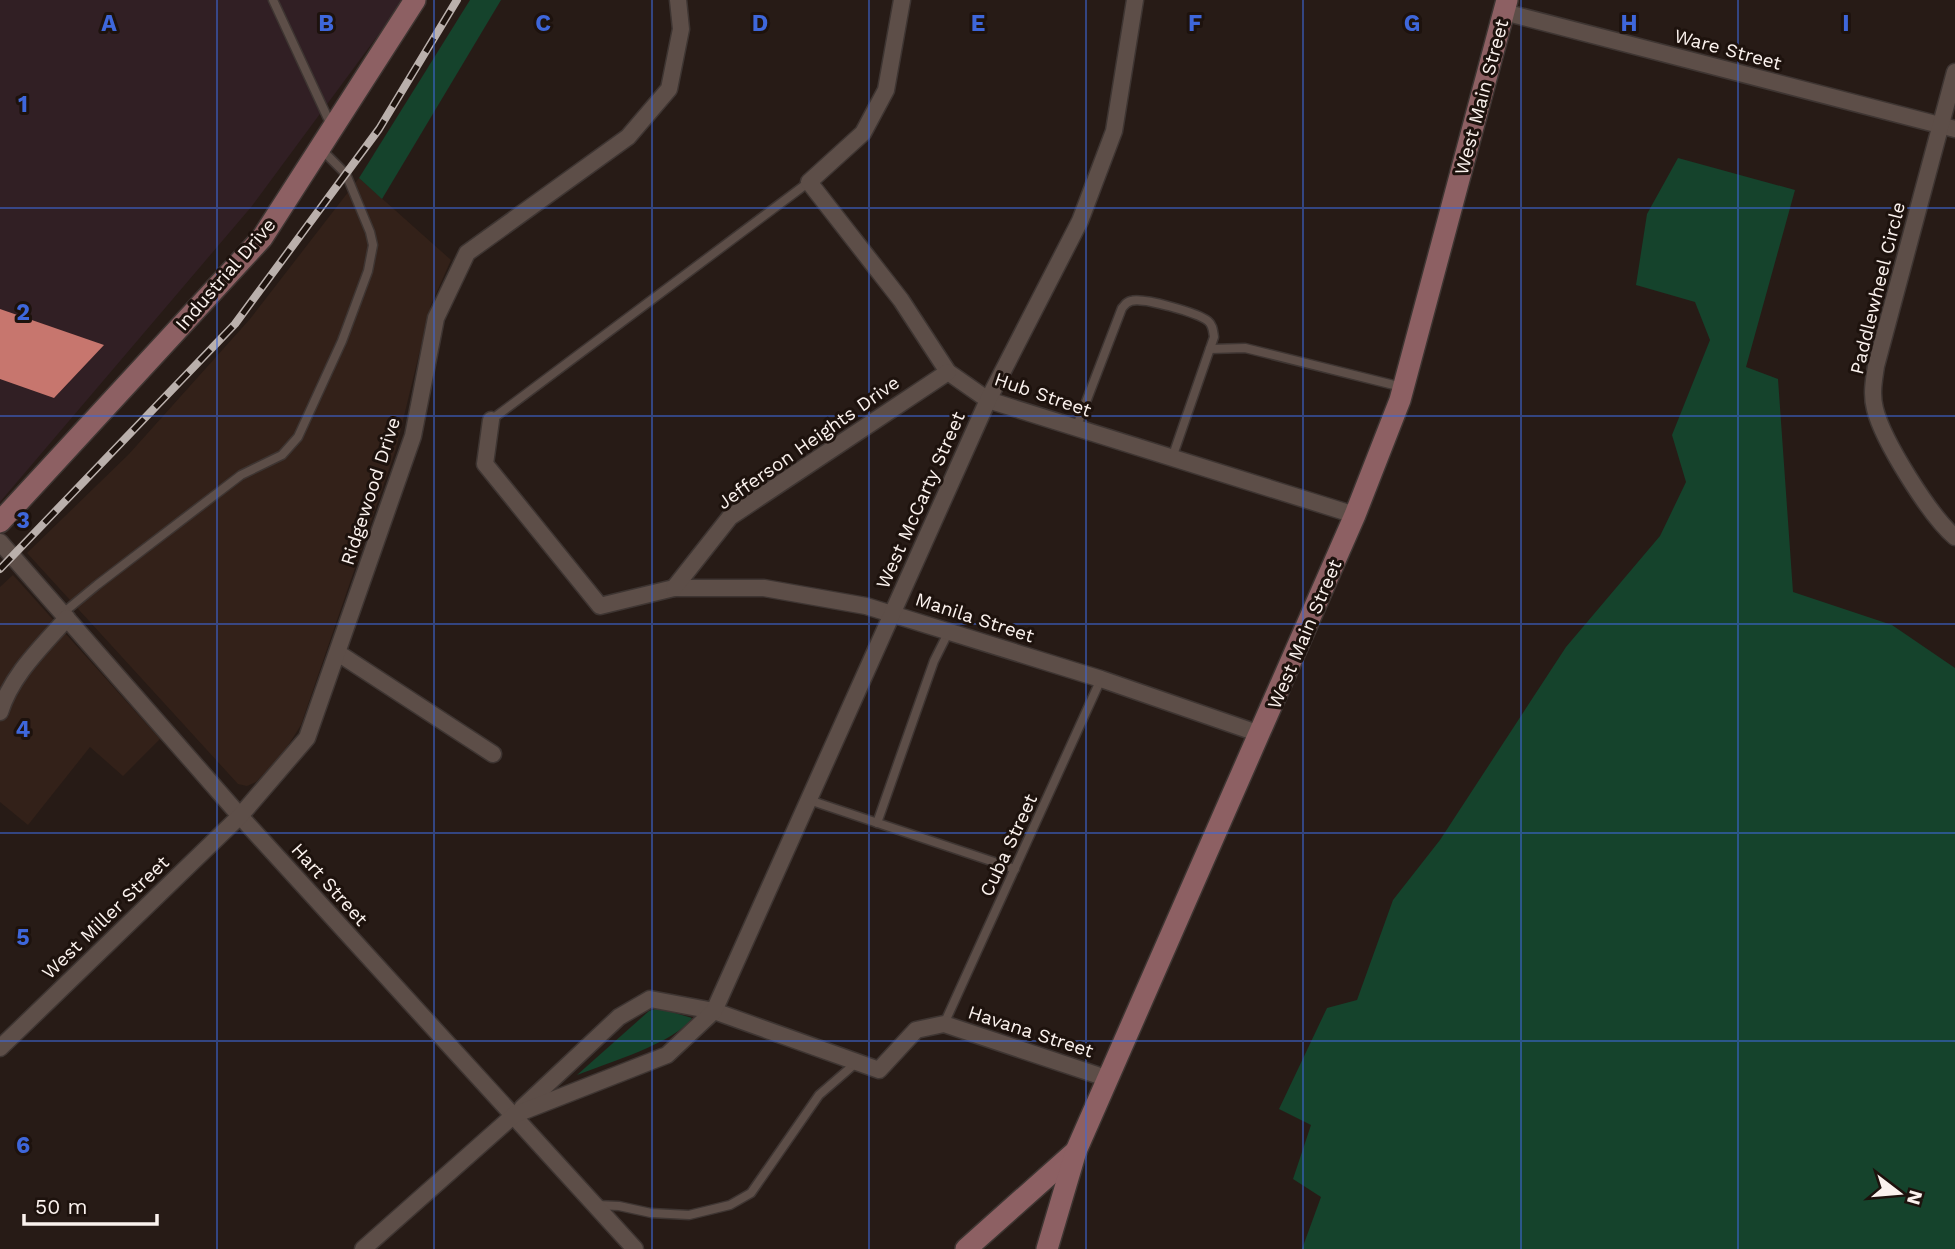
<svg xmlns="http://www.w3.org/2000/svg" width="1955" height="1249" viewBox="0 0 1955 1249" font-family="'Work Sans',sans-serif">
<rect width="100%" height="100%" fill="#271b16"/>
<g fill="#332119">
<path d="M 359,178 L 451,260 L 431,305 L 396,449 L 301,725 L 282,755 L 256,782 L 247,786 L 238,784 L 27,553 L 129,454 L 250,319 Z"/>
<path d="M 13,575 L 160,739 L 123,776 L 90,747 L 28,825 L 0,802 L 0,587 Z"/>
</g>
<path fill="#311f24" d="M 0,0 L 404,0 L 252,206 L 0,502 Z"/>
<g fill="#15432c">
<path d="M 470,0 L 501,0 L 382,199 L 359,178 Z"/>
<path d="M 1678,158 L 1795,190 L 1746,367 L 1778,379 L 1793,592 L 1892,625 L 1955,668 L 1955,1249 L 1302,1249 L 1321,1197 L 1293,1179 L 1311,1125 L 1279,1109 L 1327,1008 L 1357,1000 L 1393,900 L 1440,840 L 1566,647 L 1660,536 L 1686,482 L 1672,435 L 1710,340 L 1695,302 L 1636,285 L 1647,214 Z"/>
<path d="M 658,1008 L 692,1018 C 675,1043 607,1063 577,1075 L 649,1011 Z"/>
</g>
<path fill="#c7766e" d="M 0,309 L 104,345 L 54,398 L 0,379 Z"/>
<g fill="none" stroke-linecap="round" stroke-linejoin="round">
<defs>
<g id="lane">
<path d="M 273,0 L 331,125"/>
<path d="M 1210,349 L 1245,348 L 1402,387"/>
<path d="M 491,420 L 809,182"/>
<path d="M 1076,428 L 1122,308 C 1125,305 1126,302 1131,301 C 1143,297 1198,313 1208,321 C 1213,325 1213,331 1214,337 L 1172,458"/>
<path d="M 63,613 L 97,585 L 241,475 L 282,455 L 298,437 L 342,341 L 368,271 L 373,245 L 370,232 L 346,174 L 321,149"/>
<path d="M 809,800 L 1015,869"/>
<path d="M 877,823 L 934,661 L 949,631"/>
<path d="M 944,1024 L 1101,679"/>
<path d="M 597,1205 L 619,1206 L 651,1213 L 689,1215 L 730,1205 L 751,1193 L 819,1095 L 857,1062"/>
</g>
<g id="street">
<path d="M 902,0 L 886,90 L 863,133 L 809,182 L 901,300 L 948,372 L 988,400 L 1355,515"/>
<path d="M 1504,12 L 1955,129"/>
<path d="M 1955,72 L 1876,366 C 1874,380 1871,394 1875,409 C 1883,441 1930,516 1955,537"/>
<path d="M 491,420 L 485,464 L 600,606 L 674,588 L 764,588 L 866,606 L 1101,679 L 1260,734"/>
<path d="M 0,542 L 240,816 L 635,1249"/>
<path d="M 674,588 L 730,517 L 948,372"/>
<path d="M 338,653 L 493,754"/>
<path d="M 0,712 C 12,674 42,647 67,618"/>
<path d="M 0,1048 L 240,816 L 307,738 L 413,436 L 436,318 L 467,253 L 628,137 L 669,89 L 681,29 L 678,0"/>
<path d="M 522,1108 L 619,1017 L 650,999 L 714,1011 L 879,1070 L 916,1030 L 944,1024 L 1109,1079"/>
<path d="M 363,1249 L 514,1115 L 667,1055 L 714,1011 L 988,400 L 1080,221 L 1114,131 L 1135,0"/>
</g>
<g id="secondary">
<path d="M 0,522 L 262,238 L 415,0"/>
<path d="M 966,1249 L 1076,1151"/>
<path d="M 1047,1249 L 1076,1151 L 1355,515 L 1400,400 L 1507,0"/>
</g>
</defs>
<use href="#lane" stroke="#3e3532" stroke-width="11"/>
<use href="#street" stroke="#3e3532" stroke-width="19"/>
<use href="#secondary" stroke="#3e3532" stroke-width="24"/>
<use href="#lane" stroke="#5d4e48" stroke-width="8"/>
<use href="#street" stroke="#5d4e48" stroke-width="16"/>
<use href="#secondary" stroke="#8d6063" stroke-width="21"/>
<defs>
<path id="rail" d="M 0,569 L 235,324 L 379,129 L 457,0"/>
</defs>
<use href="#rail" stroke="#bab0ac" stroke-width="8"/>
<use href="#rail" stroke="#1d120d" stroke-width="5" stroke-dasharray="16" stroke-linecap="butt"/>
</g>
<path fill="none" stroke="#3e67db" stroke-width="2" stroke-opacity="0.55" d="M 217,0 L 217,1249M 434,0 L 434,1249M 652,0 L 652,1249M 869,0 L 869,1249M 1086,0 L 1086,1249M 1303,0 L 1303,1249M 1521,0 L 1521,1249M 1738,0 L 1738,1249M 0,208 L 1955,208M 0,416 L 1955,416M 0,624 L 1955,624M 0,833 L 1955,833M 0,1041 L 1955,1041"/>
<g text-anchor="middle" stroke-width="6" stroke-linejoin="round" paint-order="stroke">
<g font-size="19" fill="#fbf2ee" stroke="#1d120d">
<text transform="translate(1728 49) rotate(15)" y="7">Ware Street</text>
<text transform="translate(1481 97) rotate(-75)" y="7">West Main Street</text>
<text transform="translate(225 274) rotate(-49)" y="7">Industrial Drive</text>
<text transform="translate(1877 288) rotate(-76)" y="7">Paddlewheel Circle</text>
<text transform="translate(1043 394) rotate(19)" y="7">Hub Street</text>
<text transform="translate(808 442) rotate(-35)" y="7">Jefferson Heights Drive</text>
<text transform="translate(370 491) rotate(-72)" y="7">Ridgewood Drive</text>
<text transform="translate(920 500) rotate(-66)" y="7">West McCarty Street</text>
<text transform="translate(975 617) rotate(18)" y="7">Manila Street</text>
<text transform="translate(1304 634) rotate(-67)" y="7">West Main Street</text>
<text transform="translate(1008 845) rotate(-65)" y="7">Cuba Street</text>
<text transform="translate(330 884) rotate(48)" y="7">Hart Street</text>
<text transform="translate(105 917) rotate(-44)" y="7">West Miller Street</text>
<text transform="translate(1031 1031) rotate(18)" y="7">Havana Street</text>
</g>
</g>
<g font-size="23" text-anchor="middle" font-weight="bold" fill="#3e67db" stroke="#1d120d" stroke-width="6" stroke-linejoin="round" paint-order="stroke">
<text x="109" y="31">A</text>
<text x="326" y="31">B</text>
<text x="543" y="31">C</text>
<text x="760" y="31">D</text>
<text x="978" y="31">E</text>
<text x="1195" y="31">F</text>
<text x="1412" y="31">G</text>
<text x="1629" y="31">H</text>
<text x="1846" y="31">I</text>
<text x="23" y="112">1</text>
<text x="23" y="320">2</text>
<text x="23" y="528">3</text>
<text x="23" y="737">4</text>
<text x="23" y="945">5</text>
<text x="23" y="1153">6</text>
</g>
<g transform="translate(1899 1193) rotate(106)" stroke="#1d120d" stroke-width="5" paint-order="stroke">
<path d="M0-5L12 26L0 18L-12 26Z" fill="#fbf2ee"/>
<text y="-10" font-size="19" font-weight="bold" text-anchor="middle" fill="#fbf2ee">N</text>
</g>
<path d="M24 1214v10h133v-10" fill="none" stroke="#fbf2ee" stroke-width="3.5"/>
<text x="35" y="1214" font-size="21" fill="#fbf2ee" stroke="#1d120d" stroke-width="5" paint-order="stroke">50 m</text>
</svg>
